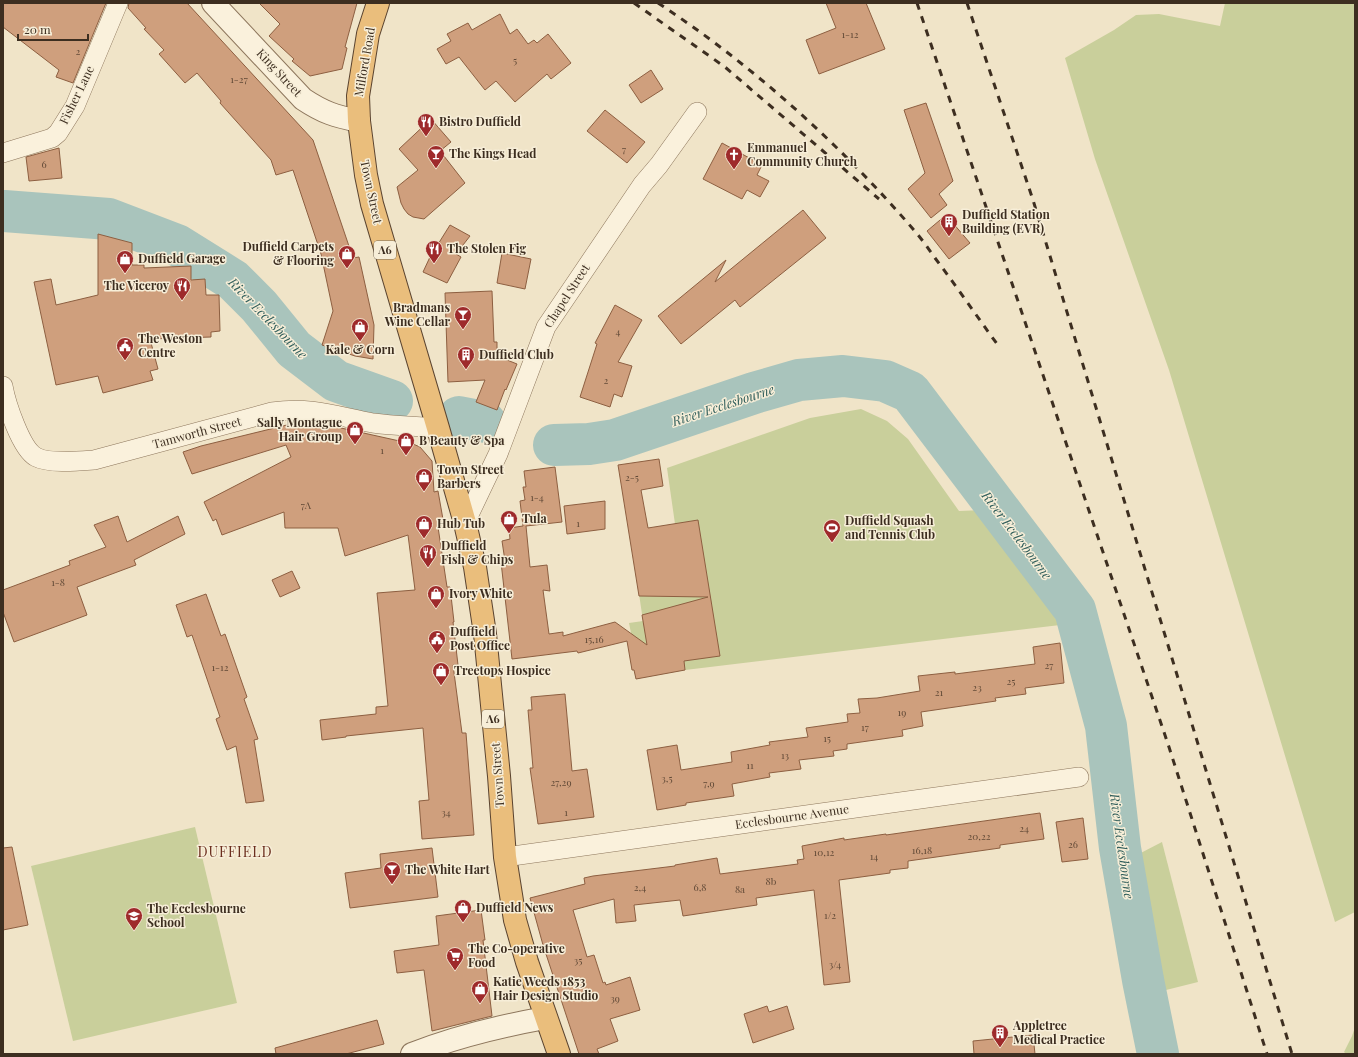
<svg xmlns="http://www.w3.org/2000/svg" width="1358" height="1057" viewBox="0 0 1358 1057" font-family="'Playfair Display',serif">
<rect width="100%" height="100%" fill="#f0e4c8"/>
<g fill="#c9cf9b">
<path d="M 1225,3 L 1355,3 L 1355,912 L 1335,922 L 1169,370 L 1095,159 L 1065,58 L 1114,30 L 1136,15 L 1159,14 L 1220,26 Z"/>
<path d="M 861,409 L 887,421 L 908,439 L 959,511 L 983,510 L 1060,625 L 685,670 L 636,679 L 634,670 L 632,670 L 628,644 L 633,643 L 629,623 L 643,621 L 638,587 L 665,583 L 656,527 L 675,524 L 667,468 L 810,418 Z"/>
<path d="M 195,827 L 237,1003 L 73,1041 L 31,866 Z"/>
<path d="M 1162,842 L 1198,982 L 1158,992 L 1145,929 L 1133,857 Z"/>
<path d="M 1355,1027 L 1355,1054 L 1346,1054 L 1344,1052 L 1352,1036 Z"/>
</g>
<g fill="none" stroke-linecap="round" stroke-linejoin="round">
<g stroke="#a9c4bc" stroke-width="42">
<path d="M 4,211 L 109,219 L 177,245 L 233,280 L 259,306 L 294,349 L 336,381 L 392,401"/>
<path d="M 459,417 L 485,422"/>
<path d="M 554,445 L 589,444 L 615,440 L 754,393 L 799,380 L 843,376 L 885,381 L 910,392 L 1075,610 L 1106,726 L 1120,848 L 1143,980 L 1158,1054"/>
</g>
</g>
<g fill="#cf9f7d" stroke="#8d5f41">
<path d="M 3,3 L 106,3 L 73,83 L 56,77 L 59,70 L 3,27 Z"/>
<path d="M 129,3 L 187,3 L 313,140 L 353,258 L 359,257 L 374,325 L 373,359 L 355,356 L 322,345 L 333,311 L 321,254 L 293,170 L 276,175 L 271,160 L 220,103 L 221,101 L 197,73 L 185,83 L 159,54 L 164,50 L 144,29 L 146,28 L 128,8 Z"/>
<path d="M 259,3 L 357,3 L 345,47 L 347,48 L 342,69 L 310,76 L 292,61 L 294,59 L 269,36 L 280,24 Z"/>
<path d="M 826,3 L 866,3 L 885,49 L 819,74 L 806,40 L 836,28 Z"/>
<path d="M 500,14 L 510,34 L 517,29 L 528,44 L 534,40 L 537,43 L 548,34 L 571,63 L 551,79 L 547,74 L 515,102 L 496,81 L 485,90 L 459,57 L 446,64 L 437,49 L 451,41 L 447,34 L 468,23 L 472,30 Z"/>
<path d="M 651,70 L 663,89 L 641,103 L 629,85 Z"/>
<path d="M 926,103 L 953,181 L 939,194 L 947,205 L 931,218 L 908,189 L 925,173 L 904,110 Z"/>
<path d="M 605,110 L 645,142 L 627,163 L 587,131 Z"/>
<path d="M 431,119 L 451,142 L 440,151 L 465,183 L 424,219 L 413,217 L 408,214 L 404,209 L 401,203 L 397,187 L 418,170 L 399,149 Z"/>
<path d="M 722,143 L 762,165 L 757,175 L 769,181 L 760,197 L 747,190 L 742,199 L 703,179 Z"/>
<path d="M 59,148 L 62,178 L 29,181 L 26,157 Z"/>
<path d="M 803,210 L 826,238 L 740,307 L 735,300 L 681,344 L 658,316 L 726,260 L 715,282 Z"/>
<path d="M 946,215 L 970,243 L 949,259 L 927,231 Z"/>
<path d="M 450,225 L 470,236 L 456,254 L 461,257 L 447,283 L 423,272 L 430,257 Z"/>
<path d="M 98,234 L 132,243 L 132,265 L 144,265 L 144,268 L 191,266 L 191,280 L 205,279 L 206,295 L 219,295 L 220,331 L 211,332 L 211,337 L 150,339 L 158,369 L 150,371 L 153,380 L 103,393 L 98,376 L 56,385 L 34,282 L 51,279 L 56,305 L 98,295 Z"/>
<path d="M 502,253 L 531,259 L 525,289 L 497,283 Z"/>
<path d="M 492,291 L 494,342 L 497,342 L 497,356 L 517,364 L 506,390 L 505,389 L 497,410 L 476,402 L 485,380 L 448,382 L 445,293 Z"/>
<path d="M 615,305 L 642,320 L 618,362 L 632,366 L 622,397 L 614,394 L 610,407 L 580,397 L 597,344 L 595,343 Z"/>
<path d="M 291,424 L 323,424 L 413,444 L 420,447 L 432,461 L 434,492 L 438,491 L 444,525 L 438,527 L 447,587 L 450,587 L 454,622 L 453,622 L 458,665 L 453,665 L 462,733 L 466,733 L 474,835 L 422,839 L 419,801 L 429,800 L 423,728 L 346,736 L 346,737 L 322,740 L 320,720 L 376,714 L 376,707 L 388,706 L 377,593 L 415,590 L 408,535 L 345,556 L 338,528 L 285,528 L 284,512 L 222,535 L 216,519 L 213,521 L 204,502 L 291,457 L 286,445 L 192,474 L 183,452 L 201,446 Z"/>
<path d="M 659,459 L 663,486 L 641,490 L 648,528 L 698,520 L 720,656 L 684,661 L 685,670 L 636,679 L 634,670 L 632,670 L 627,641 L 578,653 L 577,651 L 512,659 L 501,562 L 505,561 L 502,541 L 510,539 L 509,528 L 523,526 L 520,501 L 525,500 L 523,487 L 526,487 L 524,471 L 555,467 L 562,522 L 526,526 L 530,567 L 547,565 L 550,591 L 543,590 L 549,634 L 563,632 L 563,636 L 615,622 L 647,645 L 642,615 L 708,597 L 639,596 L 618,465 Z"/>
<path d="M 605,501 L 605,529 L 567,534 L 564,506 Z"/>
<path d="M 118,516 L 127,542 L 178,516 L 185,534 L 134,560 L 136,565 L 77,587 L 87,615 L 14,642 L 3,612 L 3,590 L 70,565 L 69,561 L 106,547 L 94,525 Z"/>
<path d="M 292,571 L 300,588 L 280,597 L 272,580 Z"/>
<path d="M 206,594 L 221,636 L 225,634 L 247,697 L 244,699 L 258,739 L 254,740 L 264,801 L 246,803 L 236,746 L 227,750 L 216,719 L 220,717 L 192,635 L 187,637 L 176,605 Z"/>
<path d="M 1060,643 L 1064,683 L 1025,688 L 1026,694 L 995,698 L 996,701 L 921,712 L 923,726 L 902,730 L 903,736 L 847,744 L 847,749 L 833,751 L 834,756 L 799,760 L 801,769 L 769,773 L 770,777 L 732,784 L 734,796 L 686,803 L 686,805 L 657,810 L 647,750 L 677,745 L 681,770 L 732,762 L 731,752 L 770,745 L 769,742 L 808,737 L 806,728 L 848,722 L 847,714 L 860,713 L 858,699 L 877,698 L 920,691 L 918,676 L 955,672 L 955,674 L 1035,664 L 1033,647 Z"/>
<path d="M 565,694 L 572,771 L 587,769 L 594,817 L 538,824 L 530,768 L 533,768 L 528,710 L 532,710 L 531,697 Z"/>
<path d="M 1040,813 L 1044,839 L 1000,845 L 1000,848 L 908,861 L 908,868 L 890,870 L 890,873 L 839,880 L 850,982 L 824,985 L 814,890 L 756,898 L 757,905 L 683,916 L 680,900 L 634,905 L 636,921 L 616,923 L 614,899 L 573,910 L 587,957 L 594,955 L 603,983 L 605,982 L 606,985 L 630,977 L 640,1010 L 610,1019 L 618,1041 L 597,1049 L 599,1054 L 579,1054 L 543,945 L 530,898 L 585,884 L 584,878 L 593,876 L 675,866 L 675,865 L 717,858 L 720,874 L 798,864 L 797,860 L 804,859 L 802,846 L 844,838 L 844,840 L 886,834 L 886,835 Z"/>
<path d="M 1083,818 L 1088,859 L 1062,862 L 1056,822 Z"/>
<path d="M 12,847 L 28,925 L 3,930 L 3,848 Z"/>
<path d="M 432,848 L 438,897 L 350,908 L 345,873 L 381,868 L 380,854 Z"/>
<path d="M 481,910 L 485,940 L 483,940 L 492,1016 L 432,1031 L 424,970 L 397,973 L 394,951 L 439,945 L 436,916 Z"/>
<path d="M 767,1006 L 769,1012 L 787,1006 L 794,1029 L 753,1043 L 744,1014 Z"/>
<path d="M 377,1020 L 384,1044 L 346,1054 L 276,1054 L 275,1048 Z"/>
<path d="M 1033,1035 L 1035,1054 L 974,1054 L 973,1041 Z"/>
</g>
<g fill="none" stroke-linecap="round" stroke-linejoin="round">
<defs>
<g id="minor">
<path d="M 3,153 L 52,138 L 58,133 L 75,106 L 118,3"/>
<path d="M 3,386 C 6,403 21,449 36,457 C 49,464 80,461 94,460 L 272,412 C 311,406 336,416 373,423 C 394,426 416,426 438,428"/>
<path d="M 465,523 L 498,454 L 546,327 L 642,185 L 659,165 L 697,112"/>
<path d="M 505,857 L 1079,777"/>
</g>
<g id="tertiary">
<path d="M 213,3 L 303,99 C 324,113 335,116 359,121"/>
<path d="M 412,1054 C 455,1037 501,1026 545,1018"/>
</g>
<path id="trunk" d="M 378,3 L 368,34 L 358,96 L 359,121 L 366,175 L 372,204 L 438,428 L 465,523 L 475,567 L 485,634 L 499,776 L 505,857 L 515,920 L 527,962 L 559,1054"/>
</defs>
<use href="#minor" stroke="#8d765c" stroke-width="20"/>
<use href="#tertiary" stroke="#8d765c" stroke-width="24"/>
<use href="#trunk" stroke="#5b4430" stroke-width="24"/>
<use href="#minor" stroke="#faf1dc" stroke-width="19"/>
<use href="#tertiary" stroke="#faf1dc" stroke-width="22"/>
<use href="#trunk" stroke="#eabe7c" stroke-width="22"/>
<g stroke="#3d2e20" stroke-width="3" stroke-dasharray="7 7" stroke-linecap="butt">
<path d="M 634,3 L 725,67 L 879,199"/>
<path d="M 658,3 C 751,64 840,144 913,229 C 921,238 928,248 935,258 C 957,287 978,318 1000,348"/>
<path d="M 917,3 L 1168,744 L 1267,1054"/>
<path d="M 967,3 L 1033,200 L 1292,1054"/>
</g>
</g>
<defs>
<symbol id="restaurant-pin" viewBox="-11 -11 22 30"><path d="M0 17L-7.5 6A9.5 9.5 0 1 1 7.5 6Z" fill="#9e2a2b" stroke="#f7eed8"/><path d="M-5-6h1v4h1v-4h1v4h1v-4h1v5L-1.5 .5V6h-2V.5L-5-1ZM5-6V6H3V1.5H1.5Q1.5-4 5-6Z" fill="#fff"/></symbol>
<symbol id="bar-pin" viewBox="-11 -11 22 30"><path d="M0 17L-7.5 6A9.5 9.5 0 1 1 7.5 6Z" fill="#9e2a2b" stroke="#f7eed8"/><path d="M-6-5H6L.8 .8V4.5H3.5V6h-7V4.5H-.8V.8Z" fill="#fff"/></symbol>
<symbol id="church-pin" viewBox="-11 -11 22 30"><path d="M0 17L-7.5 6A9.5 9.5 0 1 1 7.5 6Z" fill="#9e2a2b" stroke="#f7eed8"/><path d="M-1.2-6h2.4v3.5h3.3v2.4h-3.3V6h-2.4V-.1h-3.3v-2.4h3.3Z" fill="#fff"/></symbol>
<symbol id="building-pin" viewBox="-11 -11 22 30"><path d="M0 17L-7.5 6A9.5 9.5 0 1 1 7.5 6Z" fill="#9e2a2b" stroke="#f7eed8"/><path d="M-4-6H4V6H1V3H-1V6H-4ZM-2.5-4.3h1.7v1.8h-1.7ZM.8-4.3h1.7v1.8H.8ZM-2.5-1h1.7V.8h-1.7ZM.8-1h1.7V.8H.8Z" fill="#fff"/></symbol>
<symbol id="shop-pin" viewBox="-11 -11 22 30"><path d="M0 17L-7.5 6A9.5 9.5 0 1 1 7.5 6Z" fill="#9e2a2b" stroke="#f7eed8"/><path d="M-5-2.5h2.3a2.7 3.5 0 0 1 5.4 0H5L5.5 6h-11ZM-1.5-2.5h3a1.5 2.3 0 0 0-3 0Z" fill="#fff"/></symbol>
<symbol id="civic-pin" viewBox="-11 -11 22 30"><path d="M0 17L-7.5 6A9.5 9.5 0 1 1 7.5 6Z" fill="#9e2a2b" stroke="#f7eed8"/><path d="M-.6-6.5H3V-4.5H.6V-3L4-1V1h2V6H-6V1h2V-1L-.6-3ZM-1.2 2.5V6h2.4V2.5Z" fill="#fff"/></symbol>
<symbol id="stadium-pin" viewBox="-11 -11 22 30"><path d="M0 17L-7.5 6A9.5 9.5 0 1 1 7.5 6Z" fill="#9e2a2b" stroke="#f7eed8"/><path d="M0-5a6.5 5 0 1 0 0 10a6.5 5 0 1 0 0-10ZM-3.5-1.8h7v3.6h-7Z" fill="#fff"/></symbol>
<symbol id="school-pin" viewBox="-11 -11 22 30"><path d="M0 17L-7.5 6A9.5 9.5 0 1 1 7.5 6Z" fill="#9e2a2b" stroke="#f7eed8"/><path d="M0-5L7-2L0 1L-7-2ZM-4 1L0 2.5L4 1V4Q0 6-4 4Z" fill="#fff"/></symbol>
<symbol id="supermarket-pin" viewBox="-11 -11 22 30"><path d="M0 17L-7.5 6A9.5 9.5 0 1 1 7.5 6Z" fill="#9e2a2b" stroke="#f7eed8"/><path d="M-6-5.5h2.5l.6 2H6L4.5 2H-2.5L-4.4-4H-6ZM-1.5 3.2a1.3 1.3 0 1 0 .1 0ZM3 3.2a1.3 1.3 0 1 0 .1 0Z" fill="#fff"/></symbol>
</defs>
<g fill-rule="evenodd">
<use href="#restaurant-pin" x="416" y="112" width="20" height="27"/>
<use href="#bar-pin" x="426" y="144" width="20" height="27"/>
<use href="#church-pin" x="724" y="145" width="20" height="27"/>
<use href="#building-pin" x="939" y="212" width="20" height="27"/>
<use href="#restaurant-pin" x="424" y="239" width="20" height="27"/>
<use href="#shop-pin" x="337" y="244" width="20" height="27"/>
<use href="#shop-pin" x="115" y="249" width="20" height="27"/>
<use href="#restaurant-pin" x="172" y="276" width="20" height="27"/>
<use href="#bar-pin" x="453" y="305" width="20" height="27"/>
<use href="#shop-pin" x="350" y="317" width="20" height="27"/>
<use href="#civic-pin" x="115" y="336" width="20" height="27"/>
<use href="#building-pin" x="456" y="345" width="20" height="27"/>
<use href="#shop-pin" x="345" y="420" width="20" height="27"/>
<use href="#shop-pin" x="396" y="431" width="20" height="27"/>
<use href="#shop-pin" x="414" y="467" width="20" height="27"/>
<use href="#shop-pin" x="499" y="509" width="20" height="27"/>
<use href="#shop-pin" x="414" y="514" width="20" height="27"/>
<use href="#stadium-pin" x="822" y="518" width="20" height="27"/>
<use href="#restaurant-pin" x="418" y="543" width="20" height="27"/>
<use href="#shop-pin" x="426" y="584" width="20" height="27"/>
<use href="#civic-pin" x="427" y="629" width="20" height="27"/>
<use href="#shop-pin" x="431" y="661" width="20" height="27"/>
<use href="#bar-pin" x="382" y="860" width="20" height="27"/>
<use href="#shop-pin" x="453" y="898" width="20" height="27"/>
<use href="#school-pin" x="124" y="906" width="20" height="27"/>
<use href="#supermarket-pin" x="445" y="946" width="20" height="27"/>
<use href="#shop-pin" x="470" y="979" width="20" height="27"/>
<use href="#building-pin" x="990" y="1023" width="20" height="27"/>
</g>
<g text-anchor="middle" stroke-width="3" stroke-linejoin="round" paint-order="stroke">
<g font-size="10" fill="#624a37">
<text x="850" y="38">1-12</text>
<text x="78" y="55">2</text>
<text x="515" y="64">5</text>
<text x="239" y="83">1-27</text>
<text x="624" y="153">7</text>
<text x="44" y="168">6</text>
<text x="618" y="335">4</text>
<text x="606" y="384">2</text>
<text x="382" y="454">1</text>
<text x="632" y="481">2-5</text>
<text x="537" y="501">1-4</text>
<text x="306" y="509">7A</text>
<text x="578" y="527">1</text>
<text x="58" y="586">1-8</text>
<text x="594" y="643">15,16</text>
<text x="1049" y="669">27</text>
<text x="220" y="671">1-12</text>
<text x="1011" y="685">25</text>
<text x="977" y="691">23</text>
<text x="939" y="696">21</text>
<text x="902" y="716">19</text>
<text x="865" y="731">17</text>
<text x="827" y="742">15</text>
<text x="785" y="759">13</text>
<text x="750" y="769">11</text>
<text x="667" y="782">3,5</text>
<text x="561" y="786">27,29</text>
<text x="709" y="787">7,9</text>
<text x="446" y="816">34</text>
<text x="566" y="816">1</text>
<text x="1024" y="832">24</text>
<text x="979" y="840">20,22</text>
<text x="1073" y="848">26</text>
<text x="922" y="854">16,18</text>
<text x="824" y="856">10,12</text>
<text x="874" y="860">14</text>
<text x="771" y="885">8b</text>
<text x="640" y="891">2,4</text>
<text x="700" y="891">6,8</text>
<text x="740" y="893">8a</text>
<text x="830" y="919">1/2</text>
<text x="578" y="964">35</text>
<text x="835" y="968">3/4</text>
<text x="615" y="1002">39</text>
</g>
<g fill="#f7eed8" stroke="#756857" stroke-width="1">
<rect x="374" y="241" width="22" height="18" rx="3"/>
<rect x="482" y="710" width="22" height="18" rx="3"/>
</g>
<g font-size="11" font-weight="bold" fill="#3d2e20">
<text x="385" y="254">A6</text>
<text x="493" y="723">A6</text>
</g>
<g font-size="12" fill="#3d2e20" stroke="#f7eed8">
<text transform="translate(365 62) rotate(-80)" y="4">Milford Road</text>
<text transform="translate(279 73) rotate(47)" y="4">King Street</text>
<text transform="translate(77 95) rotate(-64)" y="4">Fisher Lane</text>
<text transform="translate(371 192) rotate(78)" y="4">Town Street</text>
<text transform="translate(567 296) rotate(-57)" y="4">Chapel Street</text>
<text transform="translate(197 433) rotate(-15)" y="4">Tamworth Street</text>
<text transform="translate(498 775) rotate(-94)" y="4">Town Street</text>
<text transform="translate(792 817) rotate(-8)" y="4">Ecclesbourne Avenue</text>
</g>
<g font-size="12" font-weight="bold" fill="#3d2e20" stroke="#f7eed8" text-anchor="start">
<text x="439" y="126">Bistro Duffield</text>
<text x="747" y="152">Emmanuel<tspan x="747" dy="14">Community Church</tspan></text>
<text x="449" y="158">The Kings Head</text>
<text x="962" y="219">Duffield Station<tspan x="962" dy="14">Building (EVR)</tspan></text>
<text x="334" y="251" text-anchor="end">Duffield Carpets<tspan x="334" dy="14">&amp; Flooring</tspan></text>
<text x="447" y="253">The Stolen Fig</text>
<text x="138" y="263">Duffield Garage</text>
<text x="169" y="290" text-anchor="end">The Viceroy</text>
<text x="450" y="312" text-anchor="end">Bradmans<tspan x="450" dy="14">Wine Cellar</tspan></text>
<text x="138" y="343">The Weston<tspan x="138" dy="14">Centre</tspan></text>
<text x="360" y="354" text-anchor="middle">Kale &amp; Corn</text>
<text x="479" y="359">Duffield Club</text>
<text x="342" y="427" text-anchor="end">Sally Montague<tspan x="342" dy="14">Hair Group</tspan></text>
<text x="419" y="445">B Beauty &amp; Spa</text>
<text x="437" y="474">Town Street<tspan x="437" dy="14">Barbers</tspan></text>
<text x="522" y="523">Tula</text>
<text x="845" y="525">Duffield Squash<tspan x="845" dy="14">and Tennis Club</tspan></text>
<text x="437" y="528">Hub Tub</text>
<text x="441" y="550">Duffield<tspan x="441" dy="14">Fish &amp; Chips</tspan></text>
<text x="449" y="598">Ivory White</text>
<text x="450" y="636">Duffield<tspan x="450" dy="14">Post Office</tspan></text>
<text x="454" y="675">Treetops Hospice</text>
<text x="405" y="874">The White Hart</text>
<text x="476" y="912">Duffield News</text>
<text x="147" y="913">The Ecclesbourne<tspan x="147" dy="14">School</tspan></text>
<text x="468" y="953">The Co-operative<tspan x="468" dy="14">Food</tspan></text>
<text x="493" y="986">Katie Weeds 1853<tspan x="493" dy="14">Hair Design Studio</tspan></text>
<text x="1013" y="1030">Appletree<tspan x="1013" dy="14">Medical Practice</tspan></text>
</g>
<g font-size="13" font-style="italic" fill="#2f5d5a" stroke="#f7eed8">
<text transform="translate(268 318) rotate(46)" y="5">River Ecclesbourne</text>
<text transform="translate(723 405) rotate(-18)" y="5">River Ecclesbourne</text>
<text transform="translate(1017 535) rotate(53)" y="5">River Ecclesbourne</text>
<text transform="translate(1122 846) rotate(82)" y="5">River Ecclesbourne</text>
</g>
<g font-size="14" letter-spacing="1" fill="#6b2e1e" stroke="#f7eed8">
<text x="235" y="857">DUFFIELD</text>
</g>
</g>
<rect width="1358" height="1057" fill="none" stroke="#3d2e20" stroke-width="8"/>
<path d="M18 34v6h70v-6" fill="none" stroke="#3d2e20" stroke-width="2"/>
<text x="24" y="34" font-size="12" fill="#3d2e20" stroke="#f7eed8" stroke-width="3" paint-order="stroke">20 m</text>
</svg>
